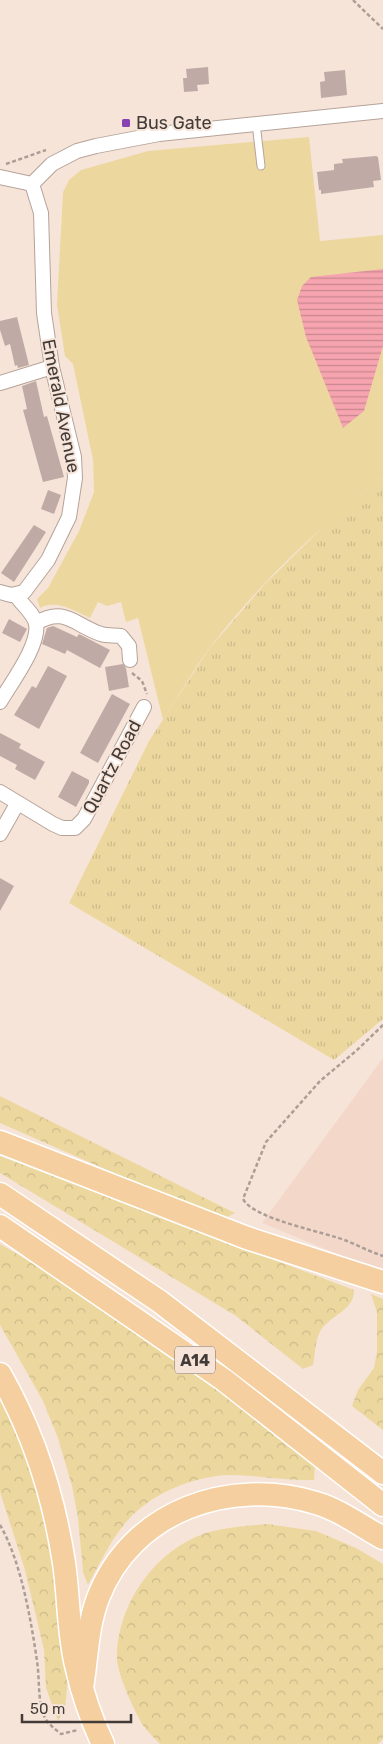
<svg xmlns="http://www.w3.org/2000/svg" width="383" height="1744" viewBox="0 0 383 1744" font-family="Rubik,sans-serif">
<defs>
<pattern id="grass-tufts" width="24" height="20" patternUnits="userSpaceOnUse" patternTransform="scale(1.25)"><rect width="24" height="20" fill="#ecd89f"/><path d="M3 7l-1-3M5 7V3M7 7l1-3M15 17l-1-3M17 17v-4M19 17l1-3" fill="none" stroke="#ccba8a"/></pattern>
<pattern id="forest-crowns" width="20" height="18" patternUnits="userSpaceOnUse" patternTransform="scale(1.25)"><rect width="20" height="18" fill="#ecd89f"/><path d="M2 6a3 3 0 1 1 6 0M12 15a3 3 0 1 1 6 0" fill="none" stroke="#ccba8a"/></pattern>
<pattern id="water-rules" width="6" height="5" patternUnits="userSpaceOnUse" patternTransform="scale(1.25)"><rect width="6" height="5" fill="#f6a4af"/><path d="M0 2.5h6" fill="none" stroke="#c9878f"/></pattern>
</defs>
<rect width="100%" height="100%" fill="#f7e4d9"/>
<path fill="#f3d8ca" d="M 383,1058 L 383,1273 L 262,1223 Z"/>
<path fill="url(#grass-tufts)" d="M 383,477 L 383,1019 L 334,1060 L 69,903 L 149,741 L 209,649 L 264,585 L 336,514 Z"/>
<g fill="url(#forest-crowns)">
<path d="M 0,1096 L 235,1213 L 221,1220 L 0,1123 Z"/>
<path d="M 0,1156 L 354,1290 C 355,1312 325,1317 319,1334 C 315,1343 315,1355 313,1365 L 303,1369 L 236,1316 L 0,1173 Z"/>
<path d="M 0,1244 C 112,1308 215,1383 315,1464 L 314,1480 C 286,1481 258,1475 230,1475 C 194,1476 152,1493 128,1520 C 111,1539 100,1563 88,1585 L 83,1572 L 78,1518 L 72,1486 L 58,1438 L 43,1401 L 0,1325 Z"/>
<path d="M 371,1294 L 383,1299 L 383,1430 L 352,1406 L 358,1390 L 374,1368 L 377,1351 L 377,1312 Z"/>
<path d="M 0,1392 L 47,1493 L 68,1680 L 65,1707 L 58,1721 L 46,1688 L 44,1650 L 25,1570 L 0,1492 Z"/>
<path d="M 267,1524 L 316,1531 L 356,1548 L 383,1564 L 383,1739 L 378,1744 L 160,1744 C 154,1738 147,1731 142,1724 C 134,1710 118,1675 117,1660 C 116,1605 155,1550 206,1533 C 226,1527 246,1526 267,1524 Z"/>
</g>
<path fill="#ecd89f" d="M 309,137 L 320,241 L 383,235 L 383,477 C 319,527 258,584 209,649 C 192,672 178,697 163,720 L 138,618 L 126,622 L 121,602 L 107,606 L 98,602 L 90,618 C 75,611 56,599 40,608 L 37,599 L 48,588 L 79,531 L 94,492 L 93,460 L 73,364 L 65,356 L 57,305 L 63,192 L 69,180 L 81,170 L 148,151 Z"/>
<path fill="url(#water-rules)" d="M 383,269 L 383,346 L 364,411 L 343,428 L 306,337 L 297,300 L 302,286 L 311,277 Z"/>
<g fill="#bfaaa6">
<path d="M 208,67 L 209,84 L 197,85 L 198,91 L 184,92 L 183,78 L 187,78 L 186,69 Z"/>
<path d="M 345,70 L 347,95 L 321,98 L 320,82 L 325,81 L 324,72 Z"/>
<path d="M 376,156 L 378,157 L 381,180 L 373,181 L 374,187 L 321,194 L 321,190 L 319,190 L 317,172 L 334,170 L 334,164 L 343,163 L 342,159 Z"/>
<path d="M 17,317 L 29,365 L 18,368 L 17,365 L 15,366 L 10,344 L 5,346 L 0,330 L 0,321 Z"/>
<path d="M 36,381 L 44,417 L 47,416 L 64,477 L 43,482 L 23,410 L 27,409 L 22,386 Z"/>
<path d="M 48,490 L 61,495 L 54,514 L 41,509 Z"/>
<path d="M 34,525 L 46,532 L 14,582 L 1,573 Z"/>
<path d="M 9,619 L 27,629 L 20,642 L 2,633 Z"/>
<path d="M 53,626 L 77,637 L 79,634 L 110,650 L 100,668 L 67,650 L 65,654 L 42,644 L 47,628 Z"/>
<path d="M 123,664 L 126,668 L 129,687 L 109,691 L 105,667 Z"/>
<path d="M 48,666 L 67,676 L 39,729 L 14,715 L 32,686 L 36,688 Z"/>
<path d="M 112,694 L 130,704 L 98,763 L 80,753 Z"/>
<path d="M 0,733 L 21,744 L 19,748 L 45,762 L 35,780 L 15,769 L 17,765 L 0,756 Z"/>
<path d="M 72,771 L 89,780 L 89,783 L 76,807 L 58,797 Z"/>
<path d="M 0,878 L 14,886 L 0,911 Z"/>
</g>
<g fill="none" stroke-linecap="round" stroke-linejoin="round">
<defs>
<path id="service" d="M 256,123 L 261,166"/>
<g id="minor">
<path d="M 0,177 L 32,184 L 52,164 L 77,151 L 96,146 L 159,134 L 383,111"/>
<path d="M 0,383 L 52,367"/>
<path d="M 0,592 L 11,595 L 24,592 L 48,560 L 69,517 L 75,478 L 74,457 L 52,367 L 44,313 L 41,213 L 32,184"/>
<path d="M 36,623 C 65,606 74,625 101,634 C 108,636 114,635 121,636 L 129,646 L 130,660"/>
<path d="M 0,702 C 11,683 40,645 36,624 C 34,613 21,604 16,595"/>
<path d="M 0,792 L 53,824 L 62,828 L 75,828 L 84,819 L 144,707"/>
<path d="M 0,834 L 17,804"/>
</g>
<g id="trunk">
<path d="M 0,1142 L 247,1238 L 383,1282"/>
<path d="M 0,1194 L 159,1301 L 383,1473"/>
<path d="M 0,1226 L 224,1380 L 383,1505"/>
<path d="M 0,1374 C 33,1432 54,1497 64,1563 C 69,1597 68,1632 76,1665 C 82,1692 91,1719 103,1744"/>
<path d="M 82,1688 C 87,1658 87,1627 98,1598 C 132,1510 230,1477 316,1503 C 340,1510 361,1526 383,1538"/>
</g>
</defs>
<use href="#service" stroke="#b5a399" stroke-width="9"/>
<use href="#minor" stroke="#b5a399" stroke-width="16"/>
<use href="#trunk" stroke="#fff" stroke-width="25"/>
<g stroke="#ac9e96" stroke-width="2.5" stroke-dasharray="4 2.5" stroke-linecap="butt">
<path d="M 353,0 L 383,29"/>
<path d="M 6,164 L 46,150"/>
<path d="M 132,673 L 142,681 L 147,694"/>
<path d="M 383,1025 L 356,1051 L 320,1081 L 266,1142 L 243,1199 C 253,1219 325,1232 347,1241 C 359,1246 371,1252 383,1256"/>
<path d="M 0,1525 C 21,1561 31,1620 37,1661 C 40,1680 37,1700 45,1718 C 49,1725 55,1729 61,1734 L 78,1730"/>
</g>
<use href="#service" stroke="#fff" stroke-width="7"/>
<use href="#minor" stroke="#fff" stroke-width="14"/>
<use href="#trunk" stroke="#f6cfa0" stroke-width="22"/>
</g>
<rect fill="#8940b2" stroke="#f7e4d9" stroke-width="2" x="121" y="118" width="10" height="10" rx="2.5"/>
<g text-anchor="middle" stroke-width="4" stroke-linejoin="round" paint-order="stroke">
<rect fill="#f7e4d9" stroke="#786e68" stroke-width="1" x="175" y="1346.5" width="40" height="27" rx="4"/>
<g font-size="16" font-weight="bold" fill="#423b37">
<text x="195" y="1366">A14</text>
</g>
<g font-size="18" fill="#423b37" stroke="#f7e4d9" text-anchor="start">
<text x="136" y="129">Bus Gate</text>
</g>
<g font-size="18" fill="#423b37" stroke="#f7e4d9">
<text transform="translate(61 406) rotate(79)" y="6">Emerald Avenue</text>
<text transform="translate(112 767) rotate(-62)" y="6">Quartz Road</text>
</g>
</g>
<path d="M22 1714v8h109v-8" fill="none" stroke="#423b37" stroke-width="2.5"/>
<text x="30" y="1714" font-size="15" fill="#423b37" stroke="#f7e4d9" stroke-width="4" paint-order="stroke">50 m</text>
</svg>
